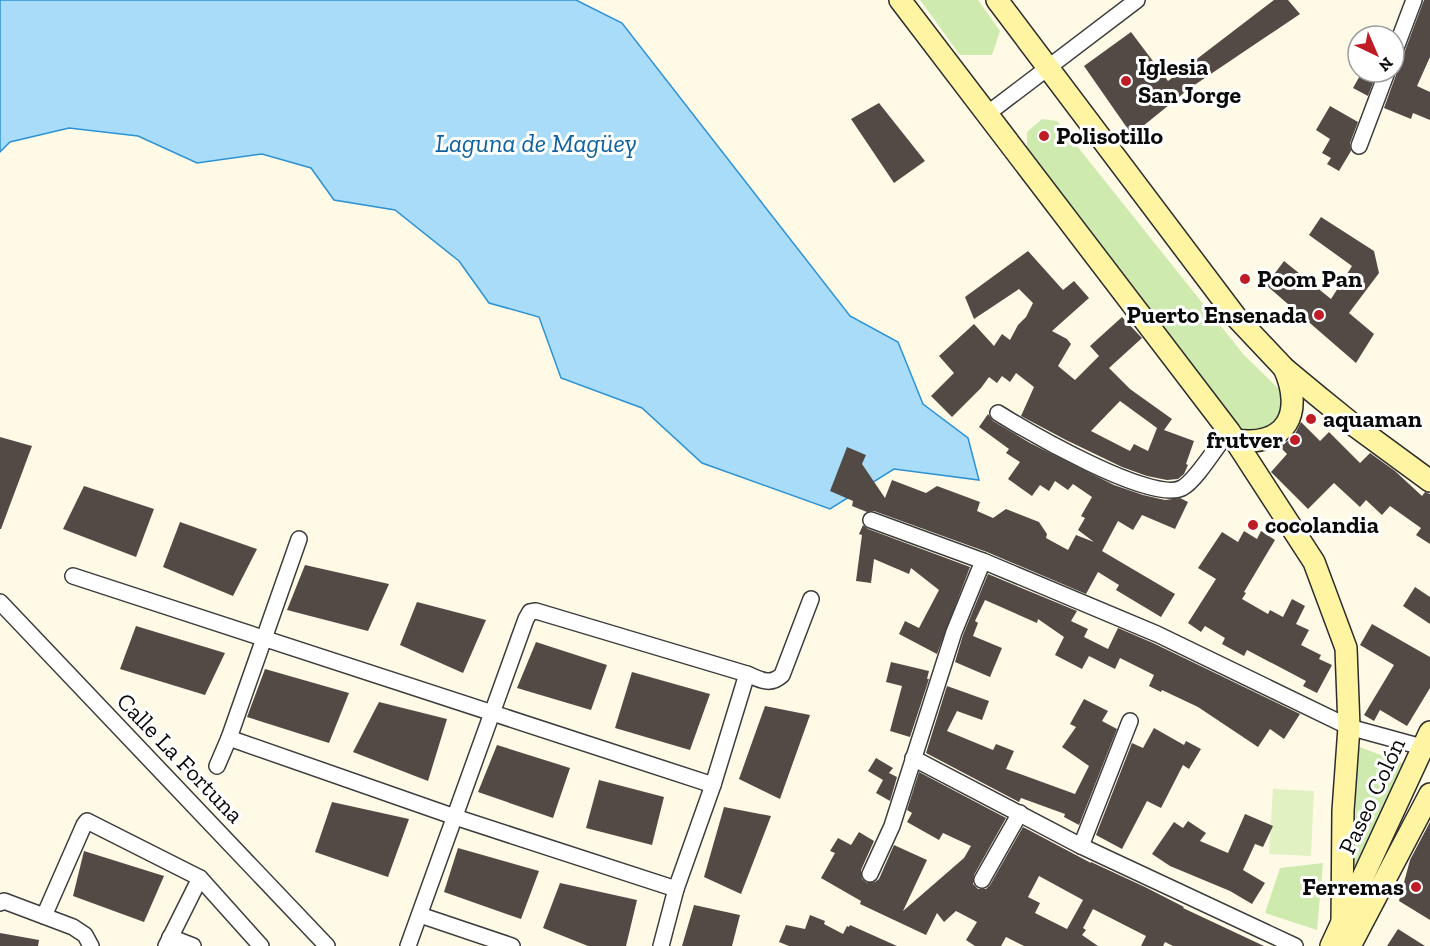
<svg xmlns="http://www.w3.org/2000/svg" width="1430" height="946" viewBox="0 0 1430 946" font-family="'Zilla Slab',serif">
<rect width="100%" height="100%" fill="#fffae6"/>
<g fill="#ceeaaf">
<path d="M 920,0 L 978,0 L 1000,31 L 992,55 L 960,55 Z"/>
<path d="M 1042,119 L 1057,121 L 1244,355 L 1279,389 L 1286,406 L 1275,428 L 1249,433 L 1237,427 L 1044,172 L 1027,147 L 1027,132 Z"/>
<path d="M 1357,746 L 1402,763 L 1408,775 L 1360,866 L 1354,865 Z"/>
<path d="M 1323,863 L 1317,930 L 1265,913 L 1280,868 Z"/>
</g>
<path fill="#e1f1c1" d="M 1273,789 L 1314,791 L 1311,856 L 1269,854 Z"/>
<path fill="#a8dcf9" stroke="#2c92d4" stroke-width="1.5" d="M 0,0 L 576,0 L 622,23 L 850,316 L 898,342 L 923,404 L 968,438 L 979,480 L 894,469 L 830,509 L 702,463 L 642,408 L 561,378 L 539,317 L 489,303 L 459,261 L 395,210 L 334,200 L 311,168 L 262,154 L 197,163 L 138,136 L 69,128 L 10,142 L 0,152 Z"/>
<g fill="#534a46" fill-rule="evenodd">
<path d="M 1274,0 L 1288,0 L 1300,14 L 1190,88 L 1132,135 L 1084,66 L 1131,32 L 1168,81 Z"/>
<path d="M 1424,0 L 1430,0 L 1430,57 L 1417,86 L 1430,92 L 1430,120 L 1413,113 L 1411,119 L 1384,108 L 1396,75 L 1394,63 L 1400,61 L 1403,56 Z"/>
<path d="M 1362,72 L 1377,72 L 1368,96 L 1353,88 Z"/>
<path d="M 879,103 L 925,161 L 894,183 L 851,119 Z"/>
<path d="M 1330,106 L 1358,122 L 1350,143 L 1351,151 L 1339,171 L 1327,164 L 1331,158 L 1322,153 L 1330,139 L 1316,130 Z"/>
<path d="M 1321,217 L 1374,251 L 1379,273 L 1349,313 L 1374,334 L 1356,363 L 1266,285 L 1284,261 L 1331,299 L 1352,266 L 1309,235 Z"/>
<path d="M 1028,251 L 1063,290 L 1074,281 L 1089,298 L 1052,331 L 1067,339 L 1071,344 L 1058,366 L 1075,380 L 1099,356 L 1090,346 L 1122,317 L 1142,338 L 1109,368 L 1130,389 L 1172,419 L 1164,430 L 1194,441 L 1186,464 L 1188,465 L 1184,474 L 1178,479 L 1167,480 L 1147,476 L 1122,467 L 1066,440 L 1021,416 L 1034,387 L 1016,373 L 1010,382 L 1002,376 L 997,383 L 989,377 L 981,388 L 952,417 L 931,396 L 954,373 L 939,356 L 974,324 L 994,346 L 1002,334 L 1010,340 L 1018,325 L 1026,317 L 1033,303 L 1019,289 L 974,319 L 965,297 ZM 1120,401 L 1157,428 L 1148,451 L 1134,444 L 1130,451 L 1091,431 Z"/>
<path d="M 988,414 L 993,421 L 1030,443 L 1114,485 L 1143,495 L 1165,500 L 1180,498 L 1188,502 L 1175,529 L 1142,515 L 1133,530 L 1118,521 L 1102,551 L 1175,594 L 1161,617 L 1116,590 L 1119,585 L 1098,572 L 1086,594 L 987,552 L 874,511 L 867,512 L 852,506 L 853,501 L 830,491 L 847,447 L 866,455 L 862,464 L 885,498 L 892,480 L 926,493 L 937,486 L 980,502 L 977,511 L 993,518 L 1006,509 L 1039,522 L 1047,534 L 1046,538 L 1068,550 L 1076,535 L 1094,542 L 1078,530 L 1085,518 L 1081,516 L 1092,497 L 1073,484 L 1068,490 L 1055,481 L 1049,491 L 1040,485 L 1032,496 L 1008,479 L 1020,462 L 1006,453 L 1009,449 L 979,427 Z"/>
<path d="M 1301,422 L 1320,441 L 1329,432 L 1360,463 L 1370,453 L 1395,471 L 1422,496 L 1425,492 L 1430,494 L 1430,544 L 1416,535 L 1421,528 L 1390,506 L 1382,515 L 1366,500 L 1360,507 L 1334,483 L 1308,509 L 1271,472 L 1287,454 L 1279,446 L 1288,441 L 1296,432 Z"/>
<path d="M 0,437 L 32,446 L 1,529 L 0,529 Z"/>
<path d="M 84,486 L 154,509 L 136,557 L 63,529 Z"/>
<path d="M 180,522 L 257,549 L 233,596 L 163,567 Z"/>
<path d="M 863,525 L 868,529 L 970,567 L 937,654 L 899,634 L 905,621 L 919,628 L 939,590 L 911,568 L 909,574 L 874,559 L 871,583 L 856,581 L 862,535 L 859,534 Z"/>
<path d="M 1244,531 L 1257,539 L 1261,531 L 1275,540 L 1244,592 L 1246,593 L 1242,599 L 1268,614 L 1270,610 L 1283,617 L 1292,599 L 1305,606 L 1296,624 L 1309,630 L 1301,645 L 1321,655 L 1319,659 L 1332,665 L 1317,693 L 1303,686 L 1306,681 L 1247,650 L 1244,656 L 1222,644 L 1225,638 L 1205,626 L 1201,632 L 1188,623 L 1216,579 L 1198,568 L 1222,532 L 1238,542 Z"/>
<path d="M 305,565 L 389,584 L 368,631 L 287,610 Z"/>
<path d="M 988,574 L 1077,611 L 1071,621 L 1088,629 L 1084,637 L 1108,649 L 1118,628 L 1153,643 L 1300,714 L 1284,739 L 1270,729 L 1258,747 L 1198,707 L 1162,690 L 1161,692 L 1149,686 L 1154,675 L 1120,658 L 1115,669 L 1089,656 L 1082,669 L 1055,655 L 1064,637 L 1038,619 L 1037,623 L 985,600 L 975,621 L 978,623 L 973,636 L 1002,648 L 990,677 L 955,662 L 963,635 Z"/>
<path d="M 1415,587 L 1430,597 L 1430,624 L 1403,606 Z"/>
<path d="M 417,602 L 486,620 L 463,673 L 400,645 Z"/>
<path d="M 1372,624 L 1430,657 L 1430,688 L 1407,726 L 1380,710 L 1374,721 L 1364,715 L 1394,665 L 1360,645 Z"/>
<path d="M 136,626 L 225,653 L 205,695 L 120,669 Z"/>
<path d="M 536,642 L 607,665 L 591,710 L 517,688 Z"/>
<path d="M 891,662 L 929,671 L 927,679 L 929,679 L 910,737 L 890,731 L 902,686 L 886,682 Z"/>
<path d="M 265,669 L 349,693 L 329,743 L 247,717 Z"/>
<path d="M 632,672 L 710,694 L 690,750 L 615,728 Z"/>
<path d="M 947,686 L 989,701 L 982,720 L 957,711 L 947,731 L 993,750 L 996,744 L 1014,751 L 1006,769 L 1075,794 L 1089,766 L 1062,747 L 1076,727 L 1070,724 L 1084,699 L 1108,711 L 1102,721 L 1117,729 L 1079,825 L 1064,817 L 1065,814 L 1021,798 L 1019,802 L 926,753 Z"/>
<path d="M 379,702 L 447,719 L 428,781 L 353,752 Z"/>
<path d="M 765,706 L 810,715 L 780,799 L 739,779 Z"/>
<path d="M 1154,728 L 1184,745 L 1186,741 L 1201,749 L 1189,769 L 1183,765 L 1161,808 L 1147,801 L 1122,849 L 1096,835 L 1132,743 L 1143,748 Z"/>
<path d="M 497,745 L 570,768 L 553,818 L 478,792 Z"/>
<path d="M 876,758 L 893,768 L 889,773 L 897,777 L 890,801 L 876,793 L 883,780 L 868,771 Z"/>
<path d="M 919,772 L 1006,818 L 974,875 L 973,884 L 978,889 L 986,889 L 990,885 L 1023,827 L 1091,863 L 1091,862 L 1145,887 L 1184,907 L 1183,908 L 1264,946 L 1173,946 L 1165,942 L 1163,946 L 1141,946 L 1146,936 L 1093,909 L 1083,928 L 1086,930 L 1082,935 L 1098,946 L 1024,946 L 1006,937 L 1001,946 L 975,946 L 966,940 L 977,922 L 956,911 L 944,922 L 937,913 L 926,935 L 860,904 L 861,901 L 821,878 L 835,853 L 830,851 L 838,838 L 851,845 L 859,832 L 874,841 L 861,870 L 862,879 L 867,883 L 875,882 L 879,879 L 894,845 L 927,860 L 903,911 L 964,858 L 971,846 L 943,833 L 939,840 L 907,822 L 912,813 L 907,810 ZM 1039,876 L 1083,900 L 1067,929 L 1035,913 L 1040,903 L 1028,897 Z"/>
<path d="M 599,780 L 664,797 L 652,845 L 586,828 Z"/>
<path d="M 332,802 L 409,819 L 388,877 L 315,852 Z"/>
<path d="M 724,807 L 771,816 L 741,894 L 704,877 Z"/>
<path d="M 1245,814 L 1273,826 L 1263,847 L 1255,844 L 1243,870 L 1265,883 L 1252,904 L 1230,891 L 1170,866 L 1152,854 L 1174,822 L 1183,828 L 1188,821 L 1206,833 L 1200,841 L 1228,853 Z"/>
<path d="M 1430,822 L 1430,920 L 1399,901 L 1410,860 Z"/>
<path d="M 458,848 L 539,871 L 521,919 L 444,892 Z"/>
<path d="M 84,851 L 164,876 L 144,922 L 73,896 Z"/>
<path d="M 560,883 L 637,900 L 626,946 L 588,946 L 543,928 Z"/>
<path d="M 694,905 L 740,915 L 732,946 L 682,946 Z"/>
<path d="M 810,915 L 825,921 L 824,924 L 843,934 L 847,926 L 849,927 L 850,925 L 897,946 L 789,946 L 779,942 L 786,925 L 805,929 Z"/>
<path d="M 1398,929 L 1425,946 L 1387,946 Z"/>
<path d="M 0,933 L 39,940 L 38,946 L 0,946 Z"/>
</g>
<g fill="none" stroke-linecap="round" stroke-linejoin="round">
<defs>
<g id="street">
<path d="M 1394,53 L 1414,0"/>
<path d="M 987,114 L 1137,0"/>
<path d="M 1359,146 L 1387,72"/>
<path d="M 998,413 C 1027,431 1152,504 1182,488 C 1196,481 1218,444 1229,431"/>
<path d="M 871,520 L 983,561 L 1157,634 L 1349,727 L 1422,747 L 1430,745"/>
<path d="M 73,576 L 713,785"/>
<path d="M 0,602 L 327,946"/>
<path d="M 229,738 L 455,817 L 676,889"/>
<path d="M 913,758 L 1081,846 L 1295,946"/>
<path d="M 217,766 L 229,738 L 299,539"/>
<path d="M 1081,846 L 1130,721"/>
<path d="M 870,874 L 892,826 L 954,632 L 983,561"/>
<path d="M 982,880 L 1020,813"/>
<path d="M 0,903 L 4,901 L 73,927 L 85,935 L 91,946"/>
<path d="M 420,915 L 512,946"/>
<path d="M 44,916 L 84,825 L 87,821 L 200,878 L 261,946"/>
<path d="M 170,937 L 193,946"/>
<path d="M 166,946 L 200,878"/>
<path d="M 408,946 L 526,619 L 530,612 L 536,611 L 747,674 C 761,680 770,686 782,675 L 811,599"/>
<path d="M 661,946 L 676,889 L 713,785 L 747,674"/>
</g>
<g id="secondary">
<path d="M 900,0 L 1229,431 L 1314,562 L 1346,648 L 1349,727 L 1343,811 L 1342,923"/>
<path d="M 997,0 L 1236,317 L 1284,368 L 1319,397 L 1351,423 L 1430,481"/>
<path d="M 1235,440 C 1287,447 1304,413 1284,368"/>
<path d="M 1331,946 L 1430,732"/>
<path d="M 1350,946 L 1430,794"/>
</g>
</defs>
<use href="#street" stroke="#3d3d3d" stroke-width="18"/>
<use href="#secondary" stroke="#2c2c2c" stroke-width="24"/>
<use href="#street" stroke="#fff" stroke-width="15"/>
<use href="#secondary" stroke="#fff4a1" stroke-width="21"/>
</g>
<g fill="#bf1c26" stroke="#fff" stroke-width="2">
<circle cx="1126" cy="81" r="6"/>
<circle cx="1044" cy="136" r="6"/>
<circle cx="1245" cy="279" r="6"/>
<circle cx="1319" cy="315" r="6"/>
<circle cx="1311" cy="419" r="6"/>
<circle cx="1295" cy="440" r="6"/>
<circle cx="1253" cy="525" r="6"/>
<circle cx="1416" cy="887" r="6"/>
</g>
<g text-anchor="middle" stroke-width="6" stroke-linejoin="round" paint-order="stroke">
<g font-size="24" font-weight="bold" fill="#0a0a0a" stroke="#fff" text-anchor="start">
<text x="1138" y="75">Iglesia<tspan x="1138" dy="28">San Jorge</tspan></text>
<text x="1056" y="144">Polisotillo</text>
<text x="1257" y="287">Poom Pan</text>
<text x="1307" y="323" text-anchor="end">Puerto Ensenada</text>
<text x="1323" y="427">aquaman</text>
<text x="1283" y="448" text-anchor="end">frutver</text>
<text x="1265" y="533">cocolandia</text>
<text x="1404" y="895" text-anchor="end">Ferremas</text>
</g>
<g font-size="24" fill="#0a0a0a" stroke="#fff">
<text transform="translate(180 758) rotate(46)" y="8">Calle La Fortuna</text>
<text transform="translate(1372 796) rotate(-65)" y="8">Paseo Colón</text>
</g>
<g font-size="26" font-style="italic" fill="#0f629f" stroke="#fff">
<text x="536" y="152">Laguna de Magüey</text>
</g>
</g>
<g transform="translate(1376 54) rotate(136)"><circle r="28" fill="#ffffff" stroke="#9d9d9d" stroke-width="1.5"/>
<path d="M0-4.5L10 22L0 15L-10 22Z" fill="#bf1c26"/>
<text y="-9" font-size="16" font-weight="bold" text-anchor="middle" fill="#0a0a0a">N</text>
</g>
</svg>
